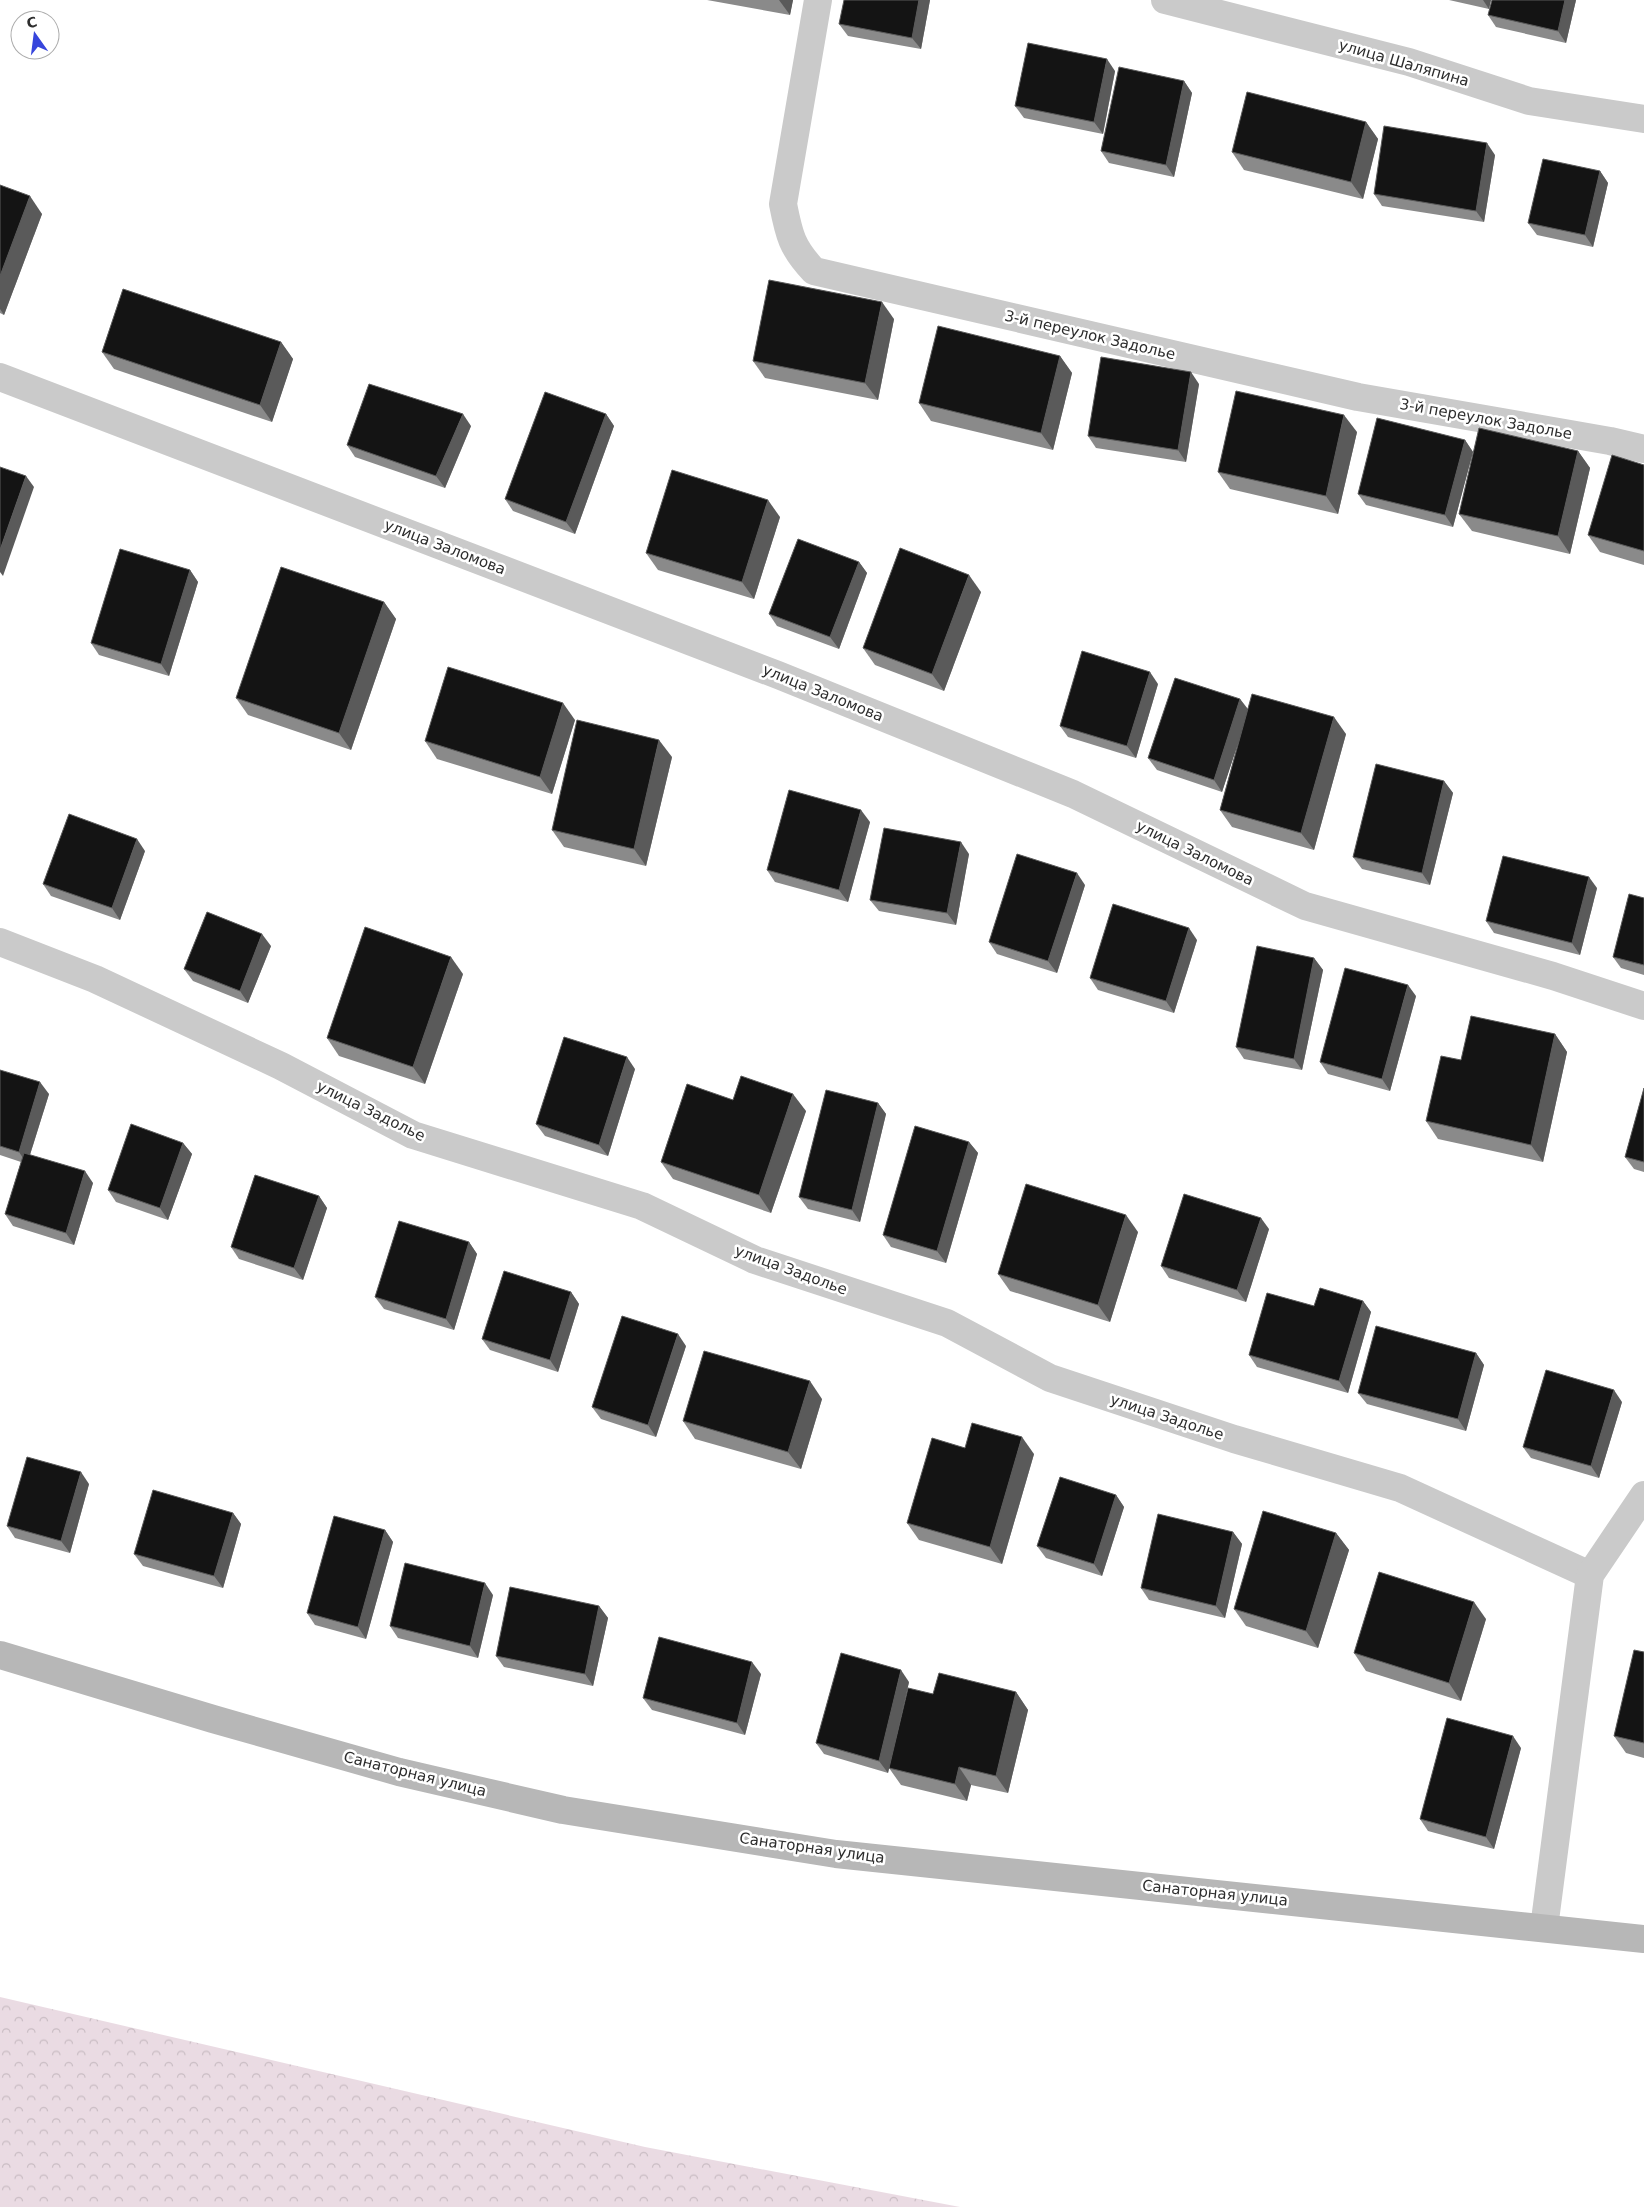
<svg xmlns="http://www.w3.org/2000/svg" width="1644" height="2207" viewBox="0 0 1644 2207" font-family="'DejaVu Sans',sans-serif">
<defs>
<pattern id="forest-crowns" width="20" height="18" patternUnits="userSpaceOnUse" patternTransform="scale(1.25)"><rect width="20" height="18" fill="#eadbe3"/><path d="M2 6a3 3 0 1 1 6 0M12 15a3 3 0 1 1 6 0" fill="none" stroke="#c9bcc3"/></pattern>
</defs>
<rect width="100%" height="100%" fill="#fff"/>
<path fill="url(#forest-crowns)" d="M 0,1997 L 645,2147 L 960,2207 L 0,2207 Z"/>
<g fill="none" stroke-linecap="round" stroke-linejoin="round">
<g stroke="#cacaca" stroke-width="28">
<path d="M 818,0 L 783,204 C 789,235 792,248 814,271 L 1358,397 L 1610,441 L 1644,449"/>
<path d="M 1165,0 L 1409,62 L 1529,101 L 1644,119"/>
<path d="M 0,377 L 778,675 L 1073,794 L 1305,906 L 1553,976 L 1644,1006"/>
<path d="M 0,942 L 95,979 L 281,1066 L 413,1135 L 642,1206 L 755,1260 L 947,1323 L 1050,1378 L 1234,1439 L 1400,1488 L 1590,1575"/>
<path d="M 1544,1928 L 1590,1575 L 1644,1495"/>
</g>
<path stroke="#b7b7b7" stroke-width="28" d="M 0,1655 L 213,1719 L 399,1772 L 563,1810 L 836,1854 L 1644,1939"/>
</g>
<g fill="#8a8a8a">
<path d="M 707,0 L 793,0 L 790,15 Z"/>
<path d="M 930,0 L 921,49 L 848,36 L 839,24 Z"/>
<path d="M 1449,0 L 1491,0 L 1489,9 Z"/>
<path d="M 1576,0 L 1566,43 L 1496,27 L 1488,15 Z"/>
<path d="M 1115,71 L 1103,134 L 1024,118 L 1015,106 Z"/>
<path d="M 1184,81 L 1192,93 L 1174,177 L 1109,163 L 1101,151 Z"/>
<path d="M 1366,122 L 1378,139 L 1363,199 L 1244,170 L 1232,152 Z"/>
<path d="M 1495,155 L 1484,222 L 1382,206 L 1374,194 Z"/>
<path d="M 1600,171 L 1608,183 L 1593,247 L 1537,235 L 1528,223 Z"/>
<path d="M 0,185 L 42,214 L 4,315 L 0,313 Z"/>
<path d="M 894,319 L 878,400 L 765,378 L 753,361 Z"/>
<path d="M 281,342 L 293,359 L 272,422 L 114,369 L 102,352 Z"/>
<path d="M 1060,356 L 1072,373 L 1053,450 L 931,421 L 919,403 Z"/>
<path d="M 1199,384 L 1186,462 L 1096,448 L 1088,436 Z"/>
<path d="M 606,414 L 614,426 L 575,534 L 513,511 L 505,499 Z"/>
<path d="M 471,426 L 445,488 L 355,457 L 347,445 Z"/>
<path d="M 1357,432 L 1338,514 L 1230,489 L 1218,472 Z"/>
<path d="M 1465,440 L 1473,452 L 1453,527 L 1366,505 L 1358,494 Z"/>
<path d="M 1578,451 L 1590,468 L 1570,554 L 1472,531 L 1459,514 Z"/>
<path d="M 1644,465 L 1644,565 L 1600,552 L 1588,535 Z"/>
<path d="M 780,517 L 754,599 L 658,570 L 646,553 Z"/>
<path d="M 859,562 L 867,573 L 839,649 L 777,626 L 769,614 Z"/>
<path d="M 190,570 L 198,582 L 169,676 L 99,655 L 91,643 Z"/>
<path d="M 981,592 L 944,691 L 875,665 L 863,648 Z"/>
<path d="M 384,602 L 396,619 L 351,750 L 248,715 L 236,698 Z"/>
<path d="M 1158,684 L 1136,758 L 1068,737 L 1060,726 Z"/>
<path d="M 1240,699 L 1248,709 L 1346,734 L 1314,850 L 1232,827 L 1220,810 L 1239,739 L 1222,792 L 1157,770 L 1148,758 Z"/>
<path d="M 575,720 L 552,794 L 437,759 L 425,741 Z"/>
<path d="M 672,757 L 646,866 L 564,847 L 552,830 Z"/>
<path d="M 1444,781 L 1453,793 L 1430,885 L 1362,869 L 1353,857 Z"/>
<path d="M 870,822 L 848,902 L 775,882 L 767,870 Z"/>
<path d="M 145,851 L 120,920 L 51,896 L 43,884 Z"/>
<path d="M 969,854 L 956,925 L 879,911 L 870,900 Z"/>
<path d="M 1085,885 L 1057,973 L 997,954 L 989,942 Z"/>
<path d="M 1597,888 L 1580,955 L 1494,933 L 1486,921 Z"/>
<path d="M 1644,898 L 1644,975 L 1621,968 L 1613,957 Z"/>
<path d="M 1197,940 L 1174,1013 L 1098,990 L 1090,978 Z"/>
<path d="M 271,946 L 248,1003 L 193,981 L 184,969 Z"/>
<path d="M 1314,958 L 1323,970 L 1302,1070 L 1244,1059 L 1236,1047 Z"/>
<path d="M 463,974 L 425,1084 L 339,1056 L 327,1038 Z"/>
<path d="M 1416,996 L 1390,1091 L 1328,1074 L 1320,1062 Z"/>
<path d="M 1555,1034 L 1567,1052 L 1543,1162 L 1438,1139 L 1426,1121 L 1461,1060 Z"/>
<path d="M 635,1069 L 608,1156 L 545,1136 L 536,1124 Z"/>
<path d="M 0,1070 L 49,1094 L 30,1155 L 93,1183 L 74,1245 L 13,1226 L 5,1214 L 21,1162 L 0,1155 Z"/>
<path d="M 1644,1088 L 1644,1172 L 1634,1169 L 1625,1157 Z"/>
<path d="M 733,1100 L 806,1111 L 771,1213 L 673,1179 L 661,1162 Z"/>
<path d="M 878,1103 L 886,1114 L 860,1222 L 808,1209 L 799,1197 Z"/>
<path d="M 969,1142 L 978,1153 L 946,1263 L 891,1247 L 883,1235 Z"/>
<path d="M 183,1143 L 192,1154 L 168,1220 L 116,1202 L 108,1190 Z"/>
<path d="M 319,1196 L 327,1208 L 303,1280 L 239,1259 L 231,1247 Z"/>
<path d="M 1269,1229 L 1246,1302 L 1169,1278 L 1161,1266 Z"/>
<path d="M 1138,1232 L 1110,1322 L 1010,1291 L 998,1274 Z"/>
<path d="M 469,1242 L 477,1254 L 454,1330 L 384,1309 L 375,1297 Z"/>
<path d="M 571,1292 L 579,1304 L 558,1372 L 490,1350 L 482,1339 Z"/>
<path d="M 1363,1301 L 1371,1312 L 1348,1393 L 1257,1367 L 1249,1355 L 1314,1306 Z"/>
<path d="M 686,1346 L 656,1437 L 601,1419 L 592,1407 Z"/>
<path d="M 1476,1353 L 1484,1365 L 1466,1431 L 1367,1404 L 1358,1393 Z"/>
<path d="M 822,1399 L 801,1469 L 695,1439 L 683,1421 Z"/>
<path d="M 1622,1402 L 1599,1478 L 1531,1458 L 1523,1447 Z"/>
<path d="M 965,1448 L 1034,1454 L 1002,1564 L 919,1540 L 907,1523 Z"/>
<path d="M 89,1484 L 70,1553 L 15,1538 L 7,1526 Z"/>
<path d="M 1116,1495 L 1124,1507 L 1102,1576 L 1046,1558 L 1037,1546 Z"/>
<path d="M 233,1513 L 241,1524 L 223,1588 L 143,1566 L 134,1554 Z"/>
<path d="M 385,1530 L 393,1542 L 366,1639 L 315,1625 L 307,1613 Z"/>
<path d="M 1233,1532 L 1242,1544 L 1225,1618 L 1149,1600 L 1141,1588 Z"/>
<path d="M 1336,1533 L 1349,1550 L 1318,1648 L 1246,1626 L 1234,1609 Z"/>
<path d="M 493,1595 L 478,1658 L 398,1638 L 390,1626 Z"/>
<path d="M 599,1606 L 608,1618 L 593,1686 L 504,1667 L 496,1656 Z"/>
<path d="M 1486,1619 L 1461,1701 L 1366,1671 L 1354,1653 Z"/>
<path d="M 1644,1652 L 1644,1758 L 1626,1753 L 1614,1736 Z"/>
<path d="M 761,1674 L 745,1735 L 652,1710 L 643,1698 Z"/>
<path d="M 909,1682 L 896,1738 L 933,1694 L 1016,1692 L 1028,1710 L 1008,1793 L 971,1785 L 967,1801 L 901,1785 L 889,1768 L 888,1773 L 824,1754 L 816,1743 Z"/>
<path d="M 1521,1748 L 1494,1849 L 1428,1831 L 1420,1819 Z"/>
</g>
<g fill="#5a5a5a">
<path d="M 779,0 L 793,0 L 790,15 Z"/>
<path d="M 919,0 L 930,0 L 921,49 L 912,38 Z"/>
<path d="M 1483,0 L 1491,0 L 1489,9 Z"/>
<path d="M 1565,0 L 1576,0 L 1566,43 L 1558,31 Z"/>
<path d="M 1107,59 L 1115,71 L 1103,134 L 1094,122 Z"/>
<path d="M 1184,81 L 1192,93 L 1174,177 L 1166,165 Z"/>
<path d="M 1366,122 L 1378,139 L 1363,199 L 1351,182 Z"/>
<path d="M 1487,143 L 1495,155 L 1484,222 L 1476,211 Z"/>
<path d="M 1600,171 L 1608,183 L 1593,247 L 1585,235 Z"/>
<path d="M 30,196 L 42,214 L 4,315 L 0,309 L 0,276 Z"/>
<path d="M 882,302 L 894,319 L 878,400 L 865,383 Z"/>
<path d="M 281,342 L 293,359 L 272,422 L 260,405 Z"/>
<path d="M 1060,356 L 1072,373 L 1053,450 L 1041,433 Z"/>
<path d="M 1191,372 L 1199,384 L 1186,462 L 1178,450 Z"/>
<path d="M 463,414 L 471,426 L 445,488 L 436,476 Z"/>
<path d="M 606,414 L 614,426 L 575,534 L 566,522 Z"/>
<path d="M 1344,415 L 1357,432 L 1338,514 L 1326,496 Z"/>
<path d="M 1465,440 L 1473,452 L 1453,527 L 1445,515 Z"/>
<path d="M 1578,451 L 1590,468 L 1570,554 L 1558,536 Z"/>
<path d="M 26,476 L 34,487 L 3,576 L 0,572 L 0,550 Z"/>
<path d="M 768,500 L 780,517 L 754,599 L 742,582 Z"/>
<path d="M 859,562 L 867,573 L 839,649 L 830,637 Z"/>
<path d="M 190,570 L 198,582 L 169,676 L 161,664 Z"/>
<path d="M 969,575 L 981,592 L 944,691 L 932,674 Z"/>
<path d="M 384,602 L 396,619 L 351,750 L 339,733 Z"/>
<path d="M 1150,672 L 1158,684 L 1136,758 L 1127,746 Z"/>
<path d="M 1240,699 L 1249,711 L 1222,792 L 1214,780 Z"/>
<path d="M 563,703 L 575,720 L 552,794 L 540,777 Z"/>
<path d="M 1334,717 L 1346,734 L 1314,850 L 1301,833 Z"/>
<path d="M 659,740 L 672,757 L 646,866 L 634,849 Z"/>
<path d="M 1444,781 L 1453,793 L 1430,885 L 1422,873 Z"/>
<path d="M 861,810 L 870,822 L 848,902 L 839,890 Z"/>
<path d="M 137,839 L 145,851 L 120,920 L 112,908 Z"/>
<path d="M 961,842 L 969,854 L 956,925 L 947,913 Z"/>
<path d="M 1077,873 L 1085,885 L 1057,973 L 1048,961 Z"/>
<path d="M 1589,877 L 1597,888 L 1580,955 L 1572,943 Z"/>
<path d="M 1189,928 L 1197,940 L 1174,1013 L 1166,1001 Z"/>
<path d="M 262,934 L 271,946 L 248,1003 L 240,991 Z"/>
<path d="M 451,957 L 463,974 L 425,1084 L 413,1067 Z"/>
<path d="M 1314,958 L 1323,970 L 1302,1070 L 1294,1059 Z"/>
<path d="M 1408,985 L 1416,996 L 1390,1091 L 1382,1079 Z"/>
<path d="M 1555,1034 L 1567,1052 L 1543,1162 L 1531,1145 Z"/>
<path d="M 627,1057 L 635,1069 L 608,1156 L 599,1145 Z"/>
<path d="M 40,1082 L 49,1094 L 27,1164 L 19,1152 Z"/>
<path d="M 793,1094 L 806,1111 L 771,1213 L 759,1195 Z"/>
<path d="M 878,1103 L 886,1114 L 860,1222 L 852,1210 Z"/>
<path d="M 969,1142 L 978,1153 L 946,1263 L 937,1251 Z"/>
<path d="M 183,1143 L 192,1154 L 168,1220 L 160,1208 Z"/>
<path d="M 85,1171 L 93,1183 L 74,1245 L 66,1233 Z"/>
<path d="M 319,1196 L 327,1208 L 303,1280 L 294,1268 Z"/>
<path d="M 1126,1215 L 1138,1232 L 1110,1322 L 1098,1305 Z"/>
<path d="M 1261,1218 L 1269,1229 L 1246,1302 L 1237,1290 Z"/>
<path d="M 469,1242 L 477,1254 L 454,1330 L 446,1319 Z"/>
<path d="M 571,1292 L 579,1304 L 558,1372 L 550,1360 Z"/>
<path d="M 1363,1301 L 1371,1312 L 1348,1393 L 1339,1381 Z"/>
<path d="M 678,1334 L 686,1346 L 656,1437 L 648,1425 Z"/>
<path d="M 1476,1353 L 1484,1365 L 1466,1431 L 1458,1419 Z"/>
<path d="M 810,1381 L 822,1399 L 801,1469 L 788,1452 Z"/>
<path d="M 1614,1390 L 1622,1402 L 1599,1478 L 1591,1466 Z"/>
<path d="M 1022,1437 L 1034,1454 L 1002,1564 L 990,1547 Z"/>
<path d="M 81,1472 L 89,1484 L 70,1553 L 61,1541 Z"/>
<path d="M 1116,1495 L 1124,1507 L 1102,1576 L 1094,1564 Z"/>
<path d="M 233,1513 L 241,1524 L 223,1588 L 214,1576 Z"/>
<path d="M 385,1530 L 393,1542 L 366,1639 L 358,1627 Z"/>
<path d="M 1233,1532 L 1242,1544 L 1225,1618 L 1216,1606 Z"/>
<path d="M 1336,1533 L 1349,1550 L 1318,1648 L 1306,1631 Z"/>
<path d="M 485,1583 L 493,1595 L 478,1658 L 470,1646 Z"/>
<path d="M 1474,1602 L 1486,1619 L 1461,1701 L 1449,1683 Z"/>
<path d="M 599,1606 L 608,1618 L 593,1686 L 585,1674 Z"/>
<path d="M 752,1662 L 761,1674 L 745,1735 L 737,1723 Z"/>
<path d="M 901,1670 L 909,1682 L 888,1773 L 879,1761 Z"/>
<path d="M 1016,1692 L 1028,1710 L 1008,1793 L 996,1776 Z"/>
<path d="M 1513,1736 L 1521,1748 L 1494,1849 L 1486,1837 Z"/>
<path d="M 959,1767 L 971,1785 L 967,1801 L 955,1784 Z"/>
</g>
<g fill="#141414" stroke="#5a5a5a">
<path d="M 844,0 L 919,0 L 912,38 L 839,24 Z"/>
<path d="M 1492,0 L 1565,0 L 1558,31 L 1488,15 Z"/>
<path d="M 1028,43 L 1107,59 L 1094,122 L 1015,106 Z"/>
<path d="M 1119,67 L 1184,81 L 1166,165 L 1101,151 Z"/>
<path d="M 1247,92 L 1366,122 L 1351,182 L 1232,152 Z"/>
<path d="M 1384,126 L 1487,143 L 1476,211 L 1374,194 Z"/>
<path d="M 1543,159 L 1600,171 L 1585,235 L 1528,223 Z"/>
<path d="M 0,185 L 30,196 L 0,276 Z"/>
<path d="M 769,280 L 882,302 L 865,383 L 753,361 Z"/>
<path d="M 123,289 L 281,342 L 260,405 L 102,352 Z"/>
<path d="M 938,326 L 1060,356 L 1041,433 L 919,403 Z"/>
<path d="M 1101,357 L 1191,372 L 1178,450 L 1088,436 Z"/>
<path d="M 369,384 L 463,414 L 436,476 L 347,445 Z"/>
<path d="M 1236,391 L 1344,415 L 1326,496 L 1218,472 Z"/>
<path d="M 545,392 L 606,414 L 566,522 L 505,499 Z"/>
<path d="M 1377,418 L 1465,440 L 1445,515 L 1358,494 Z"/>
<path d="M 1479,428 L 1578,451 L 1558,536 L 1459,514 Z"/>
<path d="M 1612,455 L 1644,465 L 1644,551 L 1588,535 Z"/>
<path d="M 0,467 L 26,476 L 0,550 Z"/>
<path d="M 672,470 L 768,500 L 742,582 L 646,553 Z"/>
<path d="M 798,539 L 859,562 L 830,637 L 769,614 Z"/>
<path d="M 900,548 L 969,575 L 932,674 L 863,648 Z"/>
<path d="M 120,549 L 190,570 L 161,664 L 91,643 Z"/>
<path d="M 281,567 L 384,602 L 339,733 L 236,698 Z"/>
<path d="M 1082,651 L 1150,672 L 1127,746 L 1060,726 Z"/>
<path d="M 448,667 L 563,703 L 540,777 L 425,741 Z"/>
<path d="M 1175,678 L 1240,699 L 1214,780 L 1148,758 Z"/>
<path d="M 1252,694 L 1334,717 L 1301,833 L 1220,810 Z"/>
<path d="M 577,720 L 659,740 L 634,849 L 552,830 Z"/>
<path d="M 1376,764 L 1444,781 L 1422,873 L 1353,857 Z"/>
<path d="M 789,790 L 861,810 L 839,890 L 767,870 Z"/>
<path d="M 69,814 L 137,839 L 112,908 L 43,884 Z"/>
<path d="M 884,828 L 961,842 L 947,913 L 870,900 Z"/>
<path d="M 1017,854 L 1077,873 L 1048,961 L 989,942 Z"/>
<path d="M 1503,856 L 1589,877 L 1572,943 L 1486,921 Z"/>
<path d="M 1629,894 L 1644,898 L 1644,965 L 1613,957 Z"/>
<path d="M 1113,904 L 1189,928 L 1166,1001 L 1090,978 Z"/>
<path d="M 207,912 L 262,934 L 240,991 L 184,969 Z"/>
<path d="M 365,927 L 451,957 L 413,1067 L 327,1038 Z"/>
<path d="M 1257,946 L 1314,958 L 1294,1059 L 1236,1047 Z"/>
<path d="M 1345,968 L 1408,985 L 1382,1079 L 1320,1062 Z"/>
<path d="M 1471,1016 L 1555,1034 L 1531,1145 L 1426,1121 L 1441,1056 L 1461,1060 Z"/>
<path d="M 564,1037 L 627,1057 L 599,1145 L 536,1124 Z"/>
<path d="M 0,1070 L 40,1082 L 19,1152 L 0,1146 Z"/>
<path d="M 741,1076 L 793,1094 L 759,1195 L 661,1162 L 687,1084 L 733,1100 Z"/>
<path d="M 1644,1088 L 1644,1162 L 1625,1157 Z"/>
<path d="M 826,1090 L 878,1103 L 852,1210 L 799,1197 Z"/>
<path d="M 131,1124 L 183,1143 L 160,1208 L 108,1190 Z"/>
<path d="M 915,1126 L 969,1142 L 937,1251 L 883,1235 Z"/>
<path d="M 24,1153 L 85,1171 L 66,1233 L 5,1214 Z"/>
<path d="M 255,1175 L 319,1196 L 294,1268 L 231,1247 Z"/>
<path d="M 1026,1184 L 1126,1215 L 1098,1305 L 998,1274 Z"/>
<path d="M 1184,1194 L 1261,1218 L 1237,1290 L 1161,1266 Z"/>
<path d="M 399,1221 L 469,1242 L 446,1319 L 375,1297 Z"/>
<path d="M 504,1271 L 571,1292 L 550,1360 L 482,1339 Z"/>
<path d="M 1320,1288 L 1363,1301 L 1339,1381 L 1249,1355 L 1267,1293 L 1314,1306 Z"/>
<path d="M 622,1316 L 678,1334 L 648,1425 L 592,1407 Z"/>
<path d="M 1376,1326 L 1476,1353 L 1458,1419 L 1358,1393 Z"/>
<path d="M 704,1351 L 810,1381 L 788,1452 L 683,1421 Z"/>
<path d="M 1546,1370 L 1614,1390 L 1591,1466 L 1523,1447 Z"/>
<path d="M 972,1423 L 1022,1437 L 990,1547 L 907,1523 L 932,1438 L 965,1448 Z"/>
<path d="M 27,1457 L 81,1472 L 61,1541 L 7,1526 Z"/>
<path d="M 1060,1477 L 1116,1495 L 1094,1564 L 1037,1546 Z"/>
<path d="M 153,1490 L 233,1513 L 214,1576 L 134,1554 Z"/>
<path d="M 1263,1511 L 1336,1533 L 1306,1631 L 1234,1609 Z"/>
<path d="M 1158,1514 L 1233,1532 L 1216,1606 L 1141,1588 Z"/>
<path d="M 334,1516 L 385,1530 L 358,1627 L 307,1613 Z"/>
<path d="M 405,1563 L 485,1583 L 470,1646 L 390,1626 Z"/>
<path d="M 1379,1572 L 1474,1602 L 1449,1683 L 1354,1653 Z"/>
<path d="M 510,1587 L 599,1606 L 585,1674 L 496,1656 Z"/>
<path d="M 659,1637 L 752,1662 L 737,1723 L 643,1698 Z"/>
<path d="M 1634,1650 L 1644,1652 L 1644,1743 L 1614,1736 Z"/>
<path d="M 841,1653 L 901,1670 L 879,1761 L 816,1743 Z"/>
<path d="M 939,1673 L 1016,1692 L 996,1776 L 959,1767 L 955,1784 L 889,1768 L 908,1688 L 933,1694 Z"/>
<path d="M 1447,1718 L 1513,1736 L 1486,1837 L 1420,1819 Z"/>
</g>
<g text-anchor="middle" stroke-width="5" stroke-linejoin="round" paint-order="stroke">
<g font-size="15" fill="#2d2d2d" stroke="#fff">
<text transform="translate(1404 63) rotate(16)" y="5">улица Шаляпина</text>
<text transform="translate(1090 335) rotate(13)" y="5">3-й переулок Задолье</text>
<text transform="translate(1486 419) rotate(10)" y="5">3-й переулок Задолье</text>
<text transform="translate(445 547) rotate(21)" y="5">улица Заломова</text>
<text transform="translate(823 693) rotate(22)" y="5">улица Заломова</text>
<text transform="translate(1195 853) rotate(26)" y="5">улица Заломова</text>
<text transform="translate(371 1111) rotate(26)" y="5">улица Задолье</text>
<text transform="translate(791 1270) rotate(20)" y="5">улица Задолье</text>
<text transform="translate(1167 1417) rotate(18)" y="5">улица Задолье</text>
<text transform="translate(415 1774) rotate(14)" y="5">Санаторная улица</text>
<text transform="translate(812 1848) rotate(8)" y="5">Санаторная улица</text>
<text transform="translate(1215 1893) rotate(6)" y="5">Санаторная улица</text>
</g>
</g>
<g transform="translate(35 35) rotate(346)"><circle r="24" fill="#ffffff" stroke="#ababab"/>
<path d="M0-4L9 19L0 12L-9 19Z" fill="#3745dc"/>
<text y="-8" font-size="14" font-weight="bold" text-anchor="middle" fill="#2d2d2d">С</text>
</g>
</svg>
